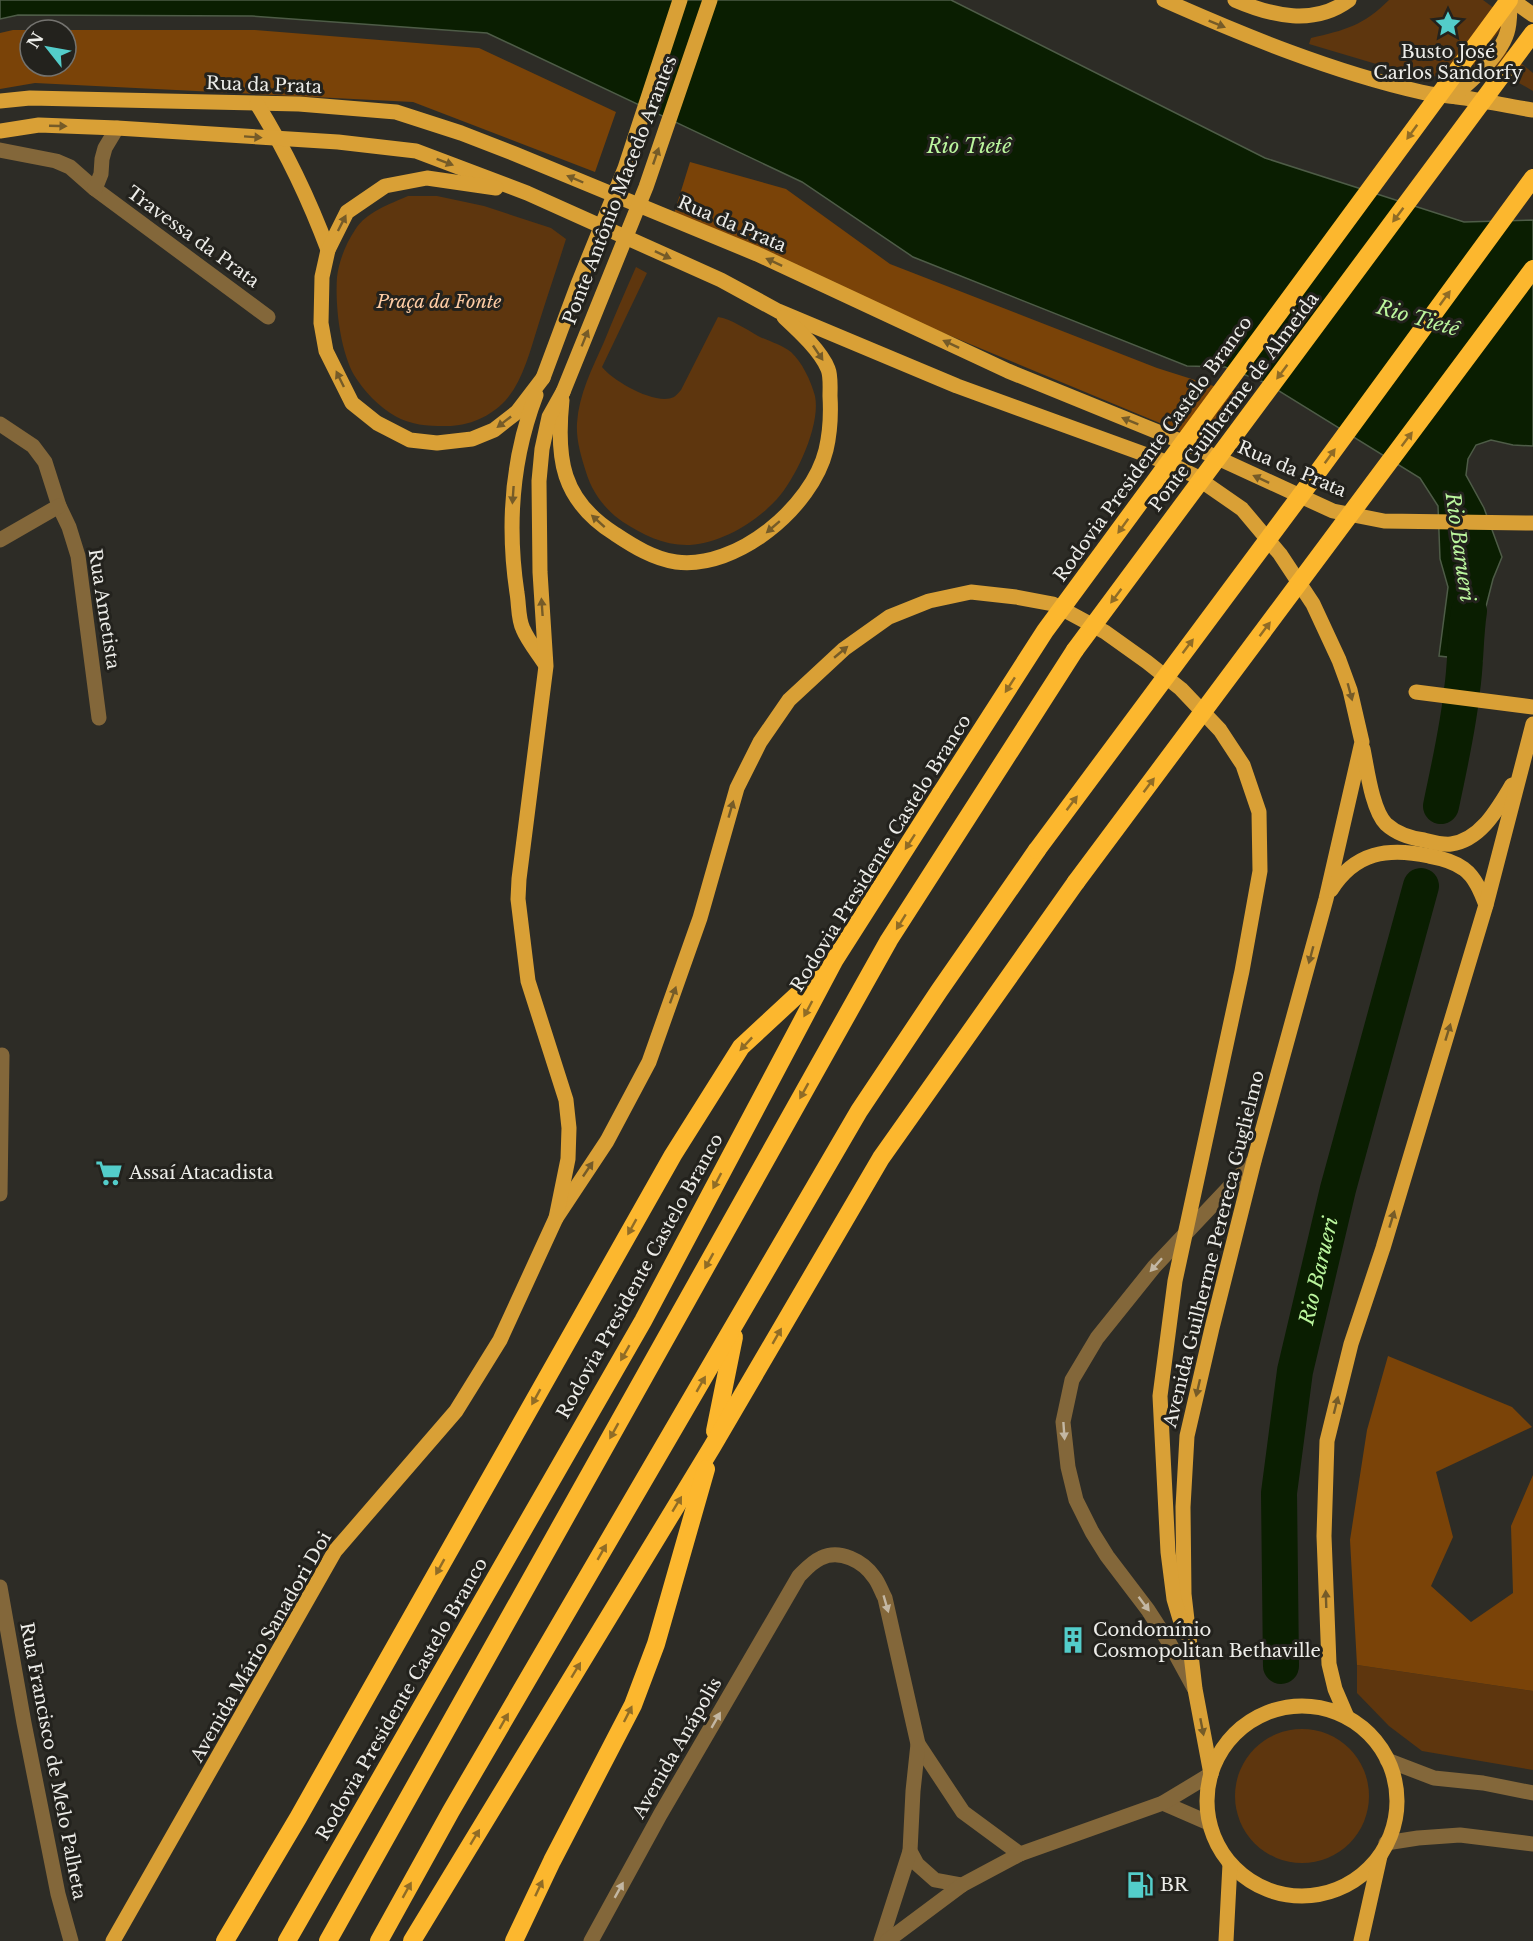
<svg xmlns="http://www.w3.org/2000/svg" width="1533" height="1941" viewBox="0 0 1533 1941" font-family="'Libre Baskerville',serif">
<rect width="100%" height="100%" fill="#2d2c26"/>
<g fill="#5e360e">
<path d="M 1389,0 L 1483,0 L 1510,20 L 1492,40 L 1533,73 L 1533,91 L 1519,83 L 1471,64 L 1441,76 L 1420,77 L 1309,44 L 1311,38 C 1345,30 1363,26 1389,0 Z"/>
<path d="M 408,196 L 437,196 L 484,206 L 551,228 L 566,239 C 557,268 547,297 538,326 C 530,351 523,381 505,401 C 490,417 467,427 444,426 C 428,426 410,425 395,416 C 379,407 364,391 354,375 C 340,349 335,306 337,277 C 339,261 346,243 355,230 C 366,212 390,204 408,196 Z"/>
<path d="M 636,267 L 647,273 L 602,367 C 613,381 656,406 674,397 C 677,395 679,392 681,390 L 718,317 C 731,319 746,329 758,336 C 768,341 782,345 791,352 C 802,362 811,381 815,396 C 821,425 796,478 777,499 C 756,522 722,543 690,545 C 665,546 643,535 623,522 C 605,510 592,492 586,472 C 581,456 576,440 577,423 C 579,394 592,369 604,342 C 614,317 625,292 636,267 Z"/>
<path d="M 1357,1665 L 1533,1691 L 1533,1770 L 1422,1751 L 1389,1726 L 1357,1693 Z"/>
<circle cx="1302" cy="1796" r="67"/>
</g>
<g fill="#7a4308">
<path d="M 13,30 L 30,30 L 30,66 L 66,66 L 66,30 L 255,30 L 479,48 L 616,112 L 595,172 L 413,102 L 35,83 L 0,89 L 0,33 Z"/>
<path d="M 690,162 L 786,189 L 890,264 L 1157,368 L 1239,394 L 1203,441 L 672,220 Z"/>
<path d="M 1388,1356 L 1512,1407 L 1532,1427 L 1436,1472 L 1453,1537 L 1431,1586 L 1471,1622 L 1513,1593 L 1511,1526 L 1533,1475 L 1533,1691 L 1357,1665 L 1350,1540 L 1367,1430 Z"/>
</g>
<path fill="#0a1e01" stroke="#4e5c47" stroke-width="1.5" d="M 0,0 L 951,0 L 1265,158 L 1464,222 L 1533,220 L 1533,446 L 1513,445 L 1491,440 L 1476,445 L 1468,459 L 1466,475 L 1484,508 L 1502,557 L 1493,579 L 1482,622 L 1482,661 L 1439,656 L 1448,587 L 1440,559 L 1438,506 L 1420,478 L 1266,383 L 1225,367 L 1187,366 L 913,257 L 802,182 L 487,33 L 252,16 L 18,15 L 0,19 Z"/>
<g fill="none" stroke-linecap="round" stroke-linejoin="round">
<g stroke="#0a1e01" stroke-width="36">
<path d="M 1441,806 C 1449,767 1458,729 1462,690 C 1466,664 1465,637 1469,611"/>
<path id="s1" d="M 1281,1666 L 1279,1493 L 1295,1371 L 1338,1189 L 1421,886"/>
</g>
<g stroke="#83673a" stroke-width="15">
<path d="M 0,150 L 56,161 L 70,167 L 95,189 L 268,317"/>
<path d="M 95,189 L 101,174 L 102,159 L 105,148 L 117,128"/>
<path d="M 0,424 L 33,446 L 45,462 L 59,506 L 69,527 L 78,556 L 99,718"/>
<path d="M 0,540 L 59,506"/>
<path d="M 0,1194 L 2,1055"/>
<path d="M 0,1587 L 24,1723 L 58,1894 L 71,1941"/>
<path d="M 1194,1688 L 1170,1644 L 1148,1610 L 1107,1556 L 1092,1532 L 1076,1500 L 1068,1467 L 1063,1422 L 1072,1380 L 1097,1338 L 1154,1267 L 1254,1161"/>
<path d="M 918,1744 L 963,1812 L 1020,1854"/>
<path d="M 1387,1760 L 1434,1778 L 1483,1783 L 1533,1793"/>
<path d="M 1163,1803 L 1209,1823"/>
<path d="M 1386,1843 L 1418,1838 L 1460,1835 L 1533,1844"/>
<path d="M 591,1941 L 660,1815 L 799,1576 C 806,1569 812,1562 821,1558 C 840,1549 863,1561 874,1577 C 879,1583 881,1591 885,1598 L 918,1744 L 913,1791 L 910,1851 L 917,1864 L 935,1880 L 962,1885"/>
<path d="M 881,1941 L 910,1851"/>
<path d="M 887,1941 L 962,1885 L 1020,1854 L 1163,1803 L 1211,1774"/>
</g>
<g stroke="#d9a036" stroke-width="15">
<path d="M 1164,0 C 1245,36 1333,72 1421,92 C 1433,95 1445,95 1457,97 C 1482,100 1507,106 1533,110"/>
<path d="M 1235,0 C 1272,16 1314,26 1349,0"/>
<path d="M 1512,0 L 1533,15"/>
<path d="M 1453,96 C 1472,81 1503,53 1508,29 C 1510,20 1510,9 1510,0"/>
<path d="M 0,101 L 30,98 L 299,104 L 396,112 L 461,133 L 515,154 L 757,254 L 1008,371 L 1185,443 L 1333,511 L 1384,521 L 1533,523"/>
<path d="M 257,104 C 286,151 309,199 328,250"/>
<path d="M 0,131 L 39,125 L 117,128 L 338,142 L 416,151 L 527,193 L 721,280 L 778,311 L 957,386 L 1166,462 L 1193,475 L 1242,509 L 1280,554 L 1313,604 L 1339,660 L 1350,690 L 1362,742 L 1326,899 L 1254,1161 L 1212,1328 L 1187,1436 L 1183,1507 L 1184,1594 L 1195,1689 L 1211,1774"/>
<path d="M 496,188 L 427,178 L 385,186 L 347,212 L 328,250 L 322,277 L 321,323 L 326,351 L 352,403 L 377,423 L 410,440 L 437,443 L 472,439 L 494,430 L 517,412 L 543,378"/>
<path d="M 536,395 C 512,458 507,526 517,593 C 519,604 518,619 523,629 C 528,641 538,653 545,664"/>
<path d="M 562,400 C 556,458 561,500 615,534 C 633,546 654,559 676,562 C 737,570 812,507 826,450 C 830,433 831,413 830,396 C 830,388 831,376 828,369 C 821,351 798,330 784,317"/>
<path d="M 1416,692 L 1533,707"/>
<path d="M 1363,749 C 1367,768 1372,810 1386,824 C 1397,834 1410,838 1424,840 C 1432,842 1443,845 1451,844 C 1481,840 1498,808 1512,785"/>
<path d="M 1331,890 C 1355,852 1388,847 1429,856 C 1440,858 1455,862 1464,869 C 1475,877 1481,892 1486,905"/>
<path d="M 556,1218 L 607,1141 L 649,1062 L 700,918 L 737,788 L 760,742 L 789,700 L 844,649 L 889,617 L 929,601 L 971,592 L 1016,597 L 1053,604 L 1105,632 L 1147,662 L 1181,689 L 1220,730 L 1243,765 L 1259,812 L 1260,871 L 1242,971 L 1175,1281 L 1160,1396 L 1168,1552 L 1174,1599 L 1180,1619"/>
<circle cx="1302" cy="1801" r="95"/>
<path d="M 1347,1717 L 1335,1689 L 1329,1664 L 1324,1536 L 1327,1441 L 1351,1344 L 1383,1248 L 1486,905 L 1533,724"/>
<path d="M 113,1941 L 335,1551 L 456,1411 L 500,1340 L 556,1218 L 568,1159 L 569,1128 L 566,1100 L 528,981 L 518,899 L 519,879 L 546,666 L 540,572 L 539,481 L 542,449 L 549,417 L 563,392"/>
<path d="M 1226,1941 L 1230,1864"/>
<path d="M 1361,1941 L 1380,1856"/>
</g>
<g stroke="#fcb72e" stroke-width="18">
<path d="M 715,1431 L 734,1337"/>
<path d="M 225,1941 L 298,1818 L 673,1155 L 741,1047 L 824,970"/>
<path d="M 287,1941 L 643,1321 L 834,961 L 941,793"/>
<path d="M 328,1941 L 889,940 L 1075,650"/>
<path d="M 379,1941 L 451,1811 L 859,1111 L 939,991 L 1037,850"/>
<path d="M 412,1941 L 712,1447 L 881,1158 L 1076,882"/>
<path d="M 514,1941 L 552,1861 L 633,1705 L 656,1644 L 706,1469"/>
</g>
<g stroke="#d9a036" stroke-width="15">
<path d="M 543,378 L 578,284 L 625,168 L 680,0"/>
<path d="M 563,392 L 646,187 L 710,0"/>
</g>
<g stroke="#fcb72e" stroke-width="18">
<path d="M 1075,650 L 1533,33"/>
<path d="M 941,793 L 1045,631 L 1509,0"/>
<path d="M 1037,850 L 1312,480 L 1533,178"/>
<path d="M 1076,882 L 1533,269"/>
</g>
</g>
<defs><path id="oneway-solid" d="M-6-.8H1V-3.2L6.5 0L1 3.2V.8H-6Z" transform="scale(1.5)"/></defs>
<g fill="#755b28">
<use href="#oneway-solid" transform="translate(1217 24) rotate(22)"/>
<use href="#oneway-solid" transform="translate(58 126) rotate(2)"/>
<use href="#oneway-solid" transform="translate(253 137) rotate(4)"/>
<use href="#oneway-solid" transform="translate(656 156) rotate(-71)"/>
<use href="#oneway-solid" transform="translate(445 162) rotate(21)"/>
<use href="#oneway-solid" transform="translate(575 179) rotate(-157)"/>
<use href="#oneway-solid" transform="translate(342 223) rotate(-63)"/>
<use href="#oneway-solid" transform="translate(663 255) rotate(25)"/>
<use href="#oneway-solid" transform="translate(774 262) rotate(-155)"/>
<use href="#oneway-solid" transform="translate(585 338) rotate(-68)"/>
<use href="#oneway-solid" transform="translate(951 344) rotate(-155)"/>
<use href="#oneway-solid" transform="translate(818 353) rotate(56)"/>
<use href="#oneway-solid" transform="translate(340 379) rotate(-116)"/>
<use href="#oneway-solid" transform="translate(1130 421) rotate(-158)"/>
<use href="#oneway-solid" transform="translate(504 422) rotate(142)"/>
<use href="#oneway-solid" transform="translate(1261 479) rotate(-155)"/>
<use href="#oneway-solid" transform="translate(513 495) rotate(94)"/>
<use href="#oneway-solid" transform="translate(598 521) rotate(-138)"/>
<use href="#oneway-solid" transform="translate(773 527) rotate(139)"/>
<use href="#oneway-solid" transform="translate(542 607) rotate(-94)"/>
<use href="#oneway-solid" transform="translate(841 652) rotate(-40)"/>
<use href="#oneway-solid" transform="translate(1350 692) rotate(75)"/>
<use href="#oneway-solid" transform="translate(731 809) rotate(-74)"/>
<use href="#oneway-solid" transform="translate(1311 955) rotate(105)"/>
<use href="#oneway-solid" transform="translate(673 995) rotate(-70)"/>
<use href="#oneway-solid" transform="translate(1448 1032) rotate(-73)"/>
<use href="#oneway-solid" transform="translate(588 1169) rotate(-56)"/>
<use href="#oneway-solid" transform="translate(1392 1219) rotate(-73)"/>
<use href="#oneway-solid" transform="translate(1198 1388) rotate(103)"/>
<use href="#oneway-solid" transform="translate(1336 1405) rotate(-76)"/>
<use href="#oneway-solid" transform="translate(1326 1599) rotate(-92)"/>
<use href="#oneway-solid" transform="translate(1202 1727) rotate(79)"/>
</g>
<g fill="#906c26">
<use href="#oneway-solid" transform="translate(1412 132) rotate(126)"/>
<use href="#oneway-solid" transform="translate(1398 215) rotate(127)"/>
<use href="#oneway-solid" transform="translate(1445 298) rotate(-54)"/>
<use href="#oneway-solid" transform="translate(1282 372) rotate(127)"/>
<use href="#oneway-solid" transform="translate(1407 439) rotate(-53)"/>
<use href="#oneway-solid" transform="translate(1330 456) rotate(-54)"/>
<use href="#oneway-solid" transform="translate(1123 526) rotate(126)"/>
<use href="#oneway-solid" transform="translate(1116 596) rotate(127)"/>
<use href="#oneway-solid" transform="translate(1265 629) rotate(-53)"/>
<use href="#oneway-solid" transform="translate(1188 646) rotate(-53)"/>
<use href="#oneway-solid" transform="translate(1010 685) rotate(123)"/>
<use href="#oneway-solid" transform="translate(1149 785) rotate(-53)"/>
<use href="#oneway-solid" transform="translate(1072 803) rotate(-53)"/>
<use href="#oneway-solid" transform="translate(910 842) rotate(123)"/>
<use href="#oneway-solid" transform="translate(901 922) rotate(122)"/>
<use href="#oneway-solid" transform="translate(808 1009) rotate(118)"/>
<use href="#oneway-solid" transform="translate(746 1044) rotate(133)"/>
<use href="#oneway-solid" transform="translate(804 1091) rotate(119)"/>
<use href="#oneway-solid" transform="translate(717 1181) rotate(118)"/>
<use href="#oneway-solid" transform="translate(632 1227) rotate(119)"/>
<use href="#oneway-solid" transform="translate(709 1261) rotate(119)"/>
<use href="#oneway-solid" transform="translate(777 1336) rotate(-60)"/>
<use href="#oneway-solid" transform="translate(625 1353) rotate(120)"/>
<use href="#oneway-solid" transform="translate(701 1384) rotate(-60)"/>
<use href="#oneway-solid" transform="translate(536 1397) rotate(119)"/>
<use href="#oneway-solid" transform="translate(614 1431) rotate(119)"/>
<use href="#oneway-solid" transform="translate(677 1504) rotate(-59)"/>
<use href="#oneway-solid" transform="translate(602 1552) rotate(-60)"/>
<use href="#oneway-solid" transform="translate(440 1567) rotate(119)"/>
<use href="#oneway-solid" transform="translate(576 1670) rotate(-59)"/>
<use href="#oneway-solid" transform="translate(628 1714) rotate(-63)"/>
<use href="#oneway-solid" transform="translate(504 1721) rotate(-60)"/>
<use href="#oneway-solid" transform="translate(475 1837) rotate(-59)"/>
<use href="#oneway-solid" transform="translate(539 1888) rotate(-65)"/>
<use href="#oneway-solid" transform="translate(407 1890) rotate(-61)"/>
</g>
<g fill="#c3b7a3">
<use href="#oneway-solid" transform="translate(1156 1265) rotate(132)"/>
<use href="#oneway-solid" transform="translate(1064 1431) rotate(86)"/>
<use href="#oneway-solid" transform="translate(886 1604) rotate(74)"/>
<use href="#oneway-solid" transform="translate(1144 1604) rotate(53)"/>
<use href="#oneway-solid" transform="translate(716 1720) rotate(-60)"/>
<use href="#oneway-solid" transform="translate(619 1890) rotate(-61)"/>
</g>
<defs>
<symbol id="sight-bare" viewBox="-9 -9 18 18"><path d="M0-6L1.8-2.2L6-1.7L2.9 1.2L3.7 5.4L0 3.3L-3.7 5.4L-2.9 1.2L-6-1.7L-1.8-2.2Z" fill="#53cdca" stroke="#23221d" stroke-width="2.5" paint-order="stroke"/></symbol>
<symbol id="supermarket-bare" viewBox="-9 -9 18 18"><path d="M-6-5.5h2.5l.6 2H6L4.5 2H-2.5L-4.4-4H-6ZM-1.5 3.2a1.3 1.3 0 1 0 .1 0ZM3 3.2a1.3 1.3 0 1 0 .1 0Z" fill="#53cdca" stroke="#23221d" stroke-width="2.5" paint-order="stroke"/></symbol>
<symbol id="building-bare" viewBox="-9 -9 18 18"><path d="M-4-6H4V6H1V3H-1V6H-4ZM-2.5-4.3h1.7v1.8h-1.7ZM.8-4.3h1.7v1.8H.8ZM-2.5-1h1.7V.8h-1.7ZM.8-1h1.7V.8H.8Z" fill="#53cdca" stroke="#23221d" stroke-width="2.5" paint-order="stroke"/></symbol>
<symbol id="fuel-bare" viewBox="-9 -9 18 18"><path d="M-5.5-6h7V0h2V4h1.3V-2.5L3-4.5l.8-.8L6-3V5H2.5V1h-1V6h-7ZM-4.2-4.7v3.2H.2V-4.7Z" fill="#53cdca" stroke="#23221d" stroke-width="2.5" paint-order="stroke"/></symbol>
</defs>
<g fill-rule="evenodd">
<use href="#sight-bare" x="1429" y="5" width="38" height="38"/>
<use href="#supermarket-bare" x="90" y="1154" width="38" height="38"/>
<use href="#building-bare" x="1054" y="1621" width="38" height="38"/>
<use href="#fuel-bare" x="1121" y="1866" width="38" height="38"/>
</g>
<g text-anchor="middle" stroke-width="6" stroke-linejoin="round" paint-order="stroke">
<g font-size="18" fill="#edede9" stroke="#23221d" text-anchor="start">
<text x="1448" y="58" text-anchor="middle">Busto José<tspan x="1448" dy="21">Carlos Sandorfy</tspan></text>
<text x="129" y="1179">Assaí Atacadista</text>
<text x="1093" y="1636">Condomínio<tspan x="1093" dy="21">Cosmopolitan Bethaville</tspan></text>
<text x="1160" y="1891">BR</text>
</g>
<g font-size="18" fill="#edede9" stroke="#23221d">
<text transform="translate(264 85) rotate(2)" y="6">Rua da Prata</text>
<text transform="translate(620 190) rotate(-69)" y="6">Ponte Antônio Macedo Arantes</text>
<text transform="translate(732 224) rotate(23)" y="6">Rua da Prata</text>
<text transform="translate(193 237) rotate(36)" y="6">Travessa da Prata</text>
<text transform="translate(1234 402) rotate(-53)" y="6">Ponte Guilherme de Almeida</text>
<text transform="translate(1153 449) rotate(-54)" y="6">Rodovia Presidente Castelo Branco</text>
<text transform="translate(1292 469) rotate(23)" y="6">Rua da Prata</text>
<text transform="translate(104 609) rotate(81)" y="6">Rua Ametista</text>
<text transform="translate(881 853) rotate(-58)" y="6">Rodovia Presidente Castelo Branco</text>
<text transform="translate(1214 1249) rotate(-76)" y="6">Avenida Guilherme Perereca Guglielmo</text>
<text transform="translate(640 1276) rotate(-61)" y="6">Rodovia Presidente Castelo Branco</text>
<text transform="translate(261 1647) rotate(-60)" y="6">Avenida Mário Sanadori Doi</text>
<text transform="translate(402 1699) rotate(-60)" y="6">Rodovia Presidente Castelo Branco</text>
<text transform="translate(677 1748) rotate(-60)" y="6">Avenida Anápolis</text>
<text transform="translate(53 1761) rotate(79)" y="6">Rua Francisco de Melo Palheta</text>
</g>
<g font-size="18" font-style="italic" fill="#fecca4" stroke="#23221d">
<text x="439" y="308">Praça da Fonte</text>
</g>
<g font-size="20" font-style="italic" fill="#bbf69e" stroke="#23221d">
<text x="969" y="153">Rio Tietê</text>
<text transform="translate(1418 318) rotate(16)" y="7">Rio Tietê</text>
<text transform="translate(1460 547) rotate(82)" y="7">Rio Barueri</text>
<text dy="7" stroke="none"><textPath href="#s1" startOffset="399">Rio Barueri</textPath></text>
</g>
</g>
<g transform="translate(48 48) rotate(301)"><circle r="28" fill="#23221d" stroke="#74736f" stroke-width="1.5"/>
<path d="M0-4.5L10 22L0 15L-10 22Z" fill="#53cdca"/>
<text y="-9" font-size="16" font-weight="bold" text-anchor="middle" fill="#edede9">N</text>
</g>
</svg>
